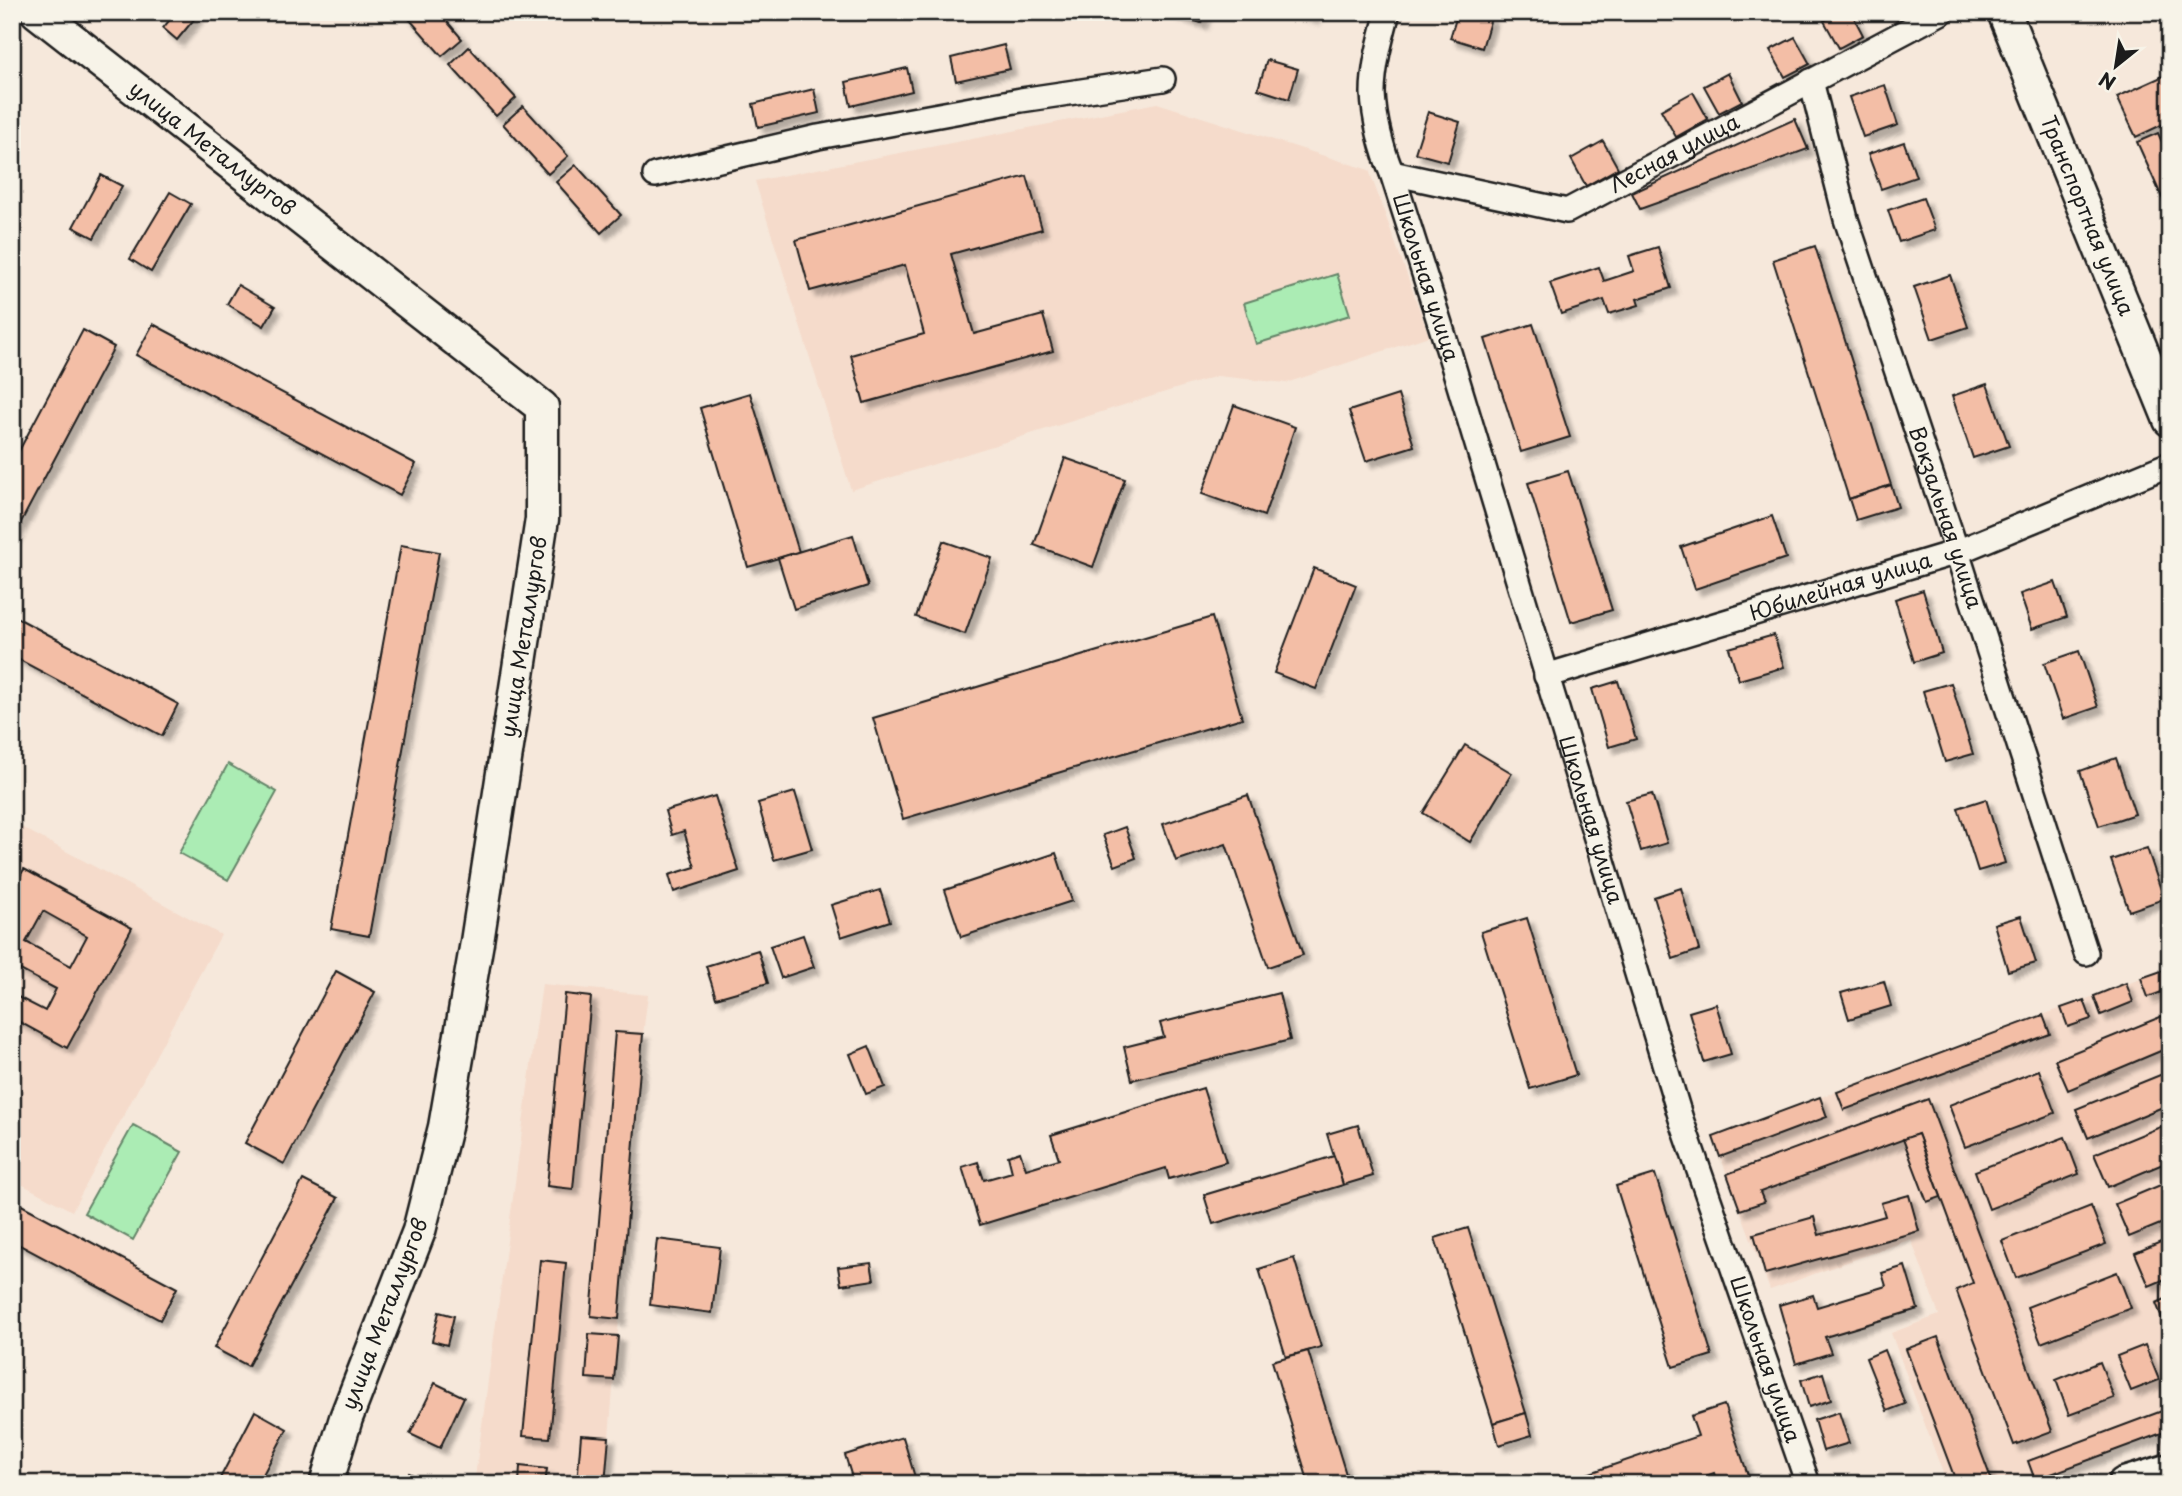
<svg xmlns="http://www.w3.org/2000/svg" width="2182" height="1496" viewBox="0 0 2182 1496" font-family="'Playpen Sans',sans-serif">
<defs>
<filter id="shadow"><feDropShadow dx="6" dy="6" stdDeviation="2" flood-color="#0004"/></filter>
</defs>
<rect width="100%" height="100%" fill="#f6e8db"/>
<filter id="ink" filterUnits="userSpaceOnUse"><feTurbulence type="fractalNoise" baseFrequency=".0143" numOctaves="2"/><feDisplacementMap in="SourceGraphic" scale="14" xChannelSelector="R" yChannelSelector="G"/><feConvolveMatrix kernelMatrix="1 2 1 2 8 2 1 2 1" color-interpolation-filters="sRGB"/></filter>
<g filter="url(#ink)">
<g fill="#f5dbcb">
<path d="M 1157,103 L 1369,170 L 1429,336 L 1286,383 L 1217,376 L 851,490 L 755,181 Z"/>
<path d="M 12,822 L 221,935 L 72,1211 L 12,1179 Z"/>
<path d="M 2170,968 L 2170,1430 L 2023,1484 L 1947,1484 L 1891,1333 L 1939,1315 L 1911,1239 L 1770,1290 L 1713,1137 Z"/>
<path d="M 542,984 L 648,995 L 643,1034 L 605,1484 L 474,1484 Z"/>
</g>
<g fill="#abecb4" stroke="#648468" stroke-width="2">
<path d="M 1337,274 L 1350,315 L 1256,344 L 1244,303 Z"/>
<path d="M 228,764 L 277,792 L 228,880 L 179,853 Z"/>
<path d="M 133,1125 L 182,1152 L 133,1240 L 84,1213 Z"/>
</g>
<g fill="#f3bea6" stroke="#1c1c1c" stroke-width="2" fill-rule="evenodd" filter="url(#shadow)">
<path d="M 176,12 L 200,12 L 177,40 L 163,28 Z"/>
<path d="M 403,12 L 439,12 L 462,39 L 442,56 Z"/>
<path d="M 1168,12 L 1205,12 L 1201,23 Z"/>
<path d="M 1293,12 L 1315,12 L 1313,18 Z"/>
<path d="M 1458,12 L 1470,12 L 1491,18 L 1482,48 L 1450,38 Z"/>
<path d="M 1840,12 L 1851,12 L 1863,35 L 1839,48 L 1824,21 Z"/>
<path d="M 1795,37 L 1810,64 L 1785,77 L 1770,50 Z"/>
<path d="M 1004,45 L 1010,69 L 956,81 L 951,58 Z"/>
<path d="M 469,47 L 516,98 L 496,116 L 450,65 Z"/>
<path d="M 1267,60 L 1298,69 L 1289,99 L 1258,89 Z"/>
<path d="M 907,68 L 912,91 L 851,106 L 846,82 Z"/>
<path d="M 1728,73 L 1742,101 L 1719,113 L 1704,86 Z"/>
<path d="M 2170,73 L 2170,121 L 2136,137 L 2117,97 Z"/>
<path d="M 1885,85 L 1898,125 L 1863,137 L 1849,97 Z"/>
<path d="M 814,89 L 819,113 L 758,127 L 753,104 Z"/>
<path d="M 1693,92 L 1708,119 L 1676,137 L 1661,110 Z"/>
<path d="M 523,106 L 568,156 L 548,174 L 503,124 Z"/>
<path d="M 1428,112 L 1460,122 L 1448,162 L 1415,153 Z"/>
<path d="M 1795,119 L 1808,149 L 1640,209 L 1632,193 Z"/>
<path d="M 2158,133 L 2170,160 L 2170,200 L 2164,202 L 2137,142 Z"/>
<path d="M 1603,141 L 1618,168 L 1586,186 L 1571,159 Z"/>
<path d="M 1904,142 L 1916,177 L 1881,189 L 1868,154 Z"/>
<path d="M 576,165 L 621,215 L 601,233 L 556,182 Z"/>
<path d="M 101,175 L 122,186 L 94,238 L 73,227 Z"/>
<path d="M 1027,176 L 1042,229 L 951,254 L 974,334 L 1043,315 L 1053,351 L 864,403 L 851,355 L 924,334 L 905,265 L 810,291 L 796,240 Z"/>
<path d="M 170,192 L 191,204 L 151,272 L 130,259 Z"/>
<path d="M 1923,198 L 1935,230 L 1899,242 L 1888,210 Z"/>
<path d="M 1815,246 L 1891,485 L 1849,499 L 1773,260 Z"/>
<path d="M 1658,247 L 1671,288 L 1637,299 L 1639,305 L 1609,314 L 1604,300 L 1561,314 L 1550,283 L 1599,267 L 1604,281 L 1634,271 L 1629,256 Z"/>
<path d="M 1950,275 L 1968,327 L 1932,339 L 1914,287 Z"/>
<path d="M 238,285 L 275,307 L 264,326 L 227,304 Z"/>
<path d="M 153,324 L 416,464 L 400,495 L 136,355 Z"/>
<path d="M 1533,324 L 1570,437 L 1521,452 L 1485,339 Z"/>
<path d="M 83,330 L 114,347 L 12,539 L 12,464 Z"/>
<path d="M 1987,384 L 2009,446 L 1973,458 L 1952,396 Z"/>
<path d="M 750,393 L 799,552 L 748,567 L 700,408 Z"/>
<path d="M 1398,395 L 1414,446 L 1366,461 L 1349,411 Z"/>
<path d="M 1234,405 L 1295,427 L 1264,516 L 1202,494 Z"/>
<path d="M 1065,458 L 1125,479 L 1093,567 L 1034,545 Z"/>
<path d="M 1568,471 L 1612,610 L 1571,622 L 1528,483 Z"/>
<path d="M 1891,485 L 1898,507 L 1856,520 L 1849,499 Z"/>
<path d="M 1772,516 L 1786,558 L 1695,589 L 1681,547 Z"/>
<path d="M 853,535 L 868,586 L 794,609 L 778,558 Z"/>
<path d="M 943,541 L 992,558 L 965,634 L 916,617 Z"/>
<path d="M 401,545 L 439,552 L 369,936 L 331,929 Z"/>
<path d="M 1314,568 L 1356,585 L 1316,689 L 1274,673 Z"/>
<path d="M 2055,582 L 2067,617 L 2032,629 L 2020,594 Z"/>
<path d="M 1923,590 L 1942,653 L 1914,662 L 1895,599 Z"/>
<path d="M 12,615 L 178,704 L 162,736 L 12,656 Z"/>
<path d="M 1212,617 L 1242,718 L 903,819 L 873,718 Z"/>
<path d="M 1774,635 L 1784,667 L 1739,680 L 1729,648 Z"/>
<path d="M 2079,651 L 2098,707 L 2063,719 L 2044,663 Z"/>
<path d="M 1618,681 L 1636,739 L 1609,747 L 1592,689 Z"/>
<path d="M 1951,683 L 1973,754 L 1945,762 L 1923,691 Z"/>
<path d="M 1465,745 L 1512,773 L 1470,842 L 1423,813 Z"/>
<path d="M 2116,758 L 2135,814 L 2099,826 L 2080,771 Z"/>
<path d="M 795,792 L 812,849 L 774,860 L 758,803 Z"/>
<path d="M 1652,794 L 1667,843 L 1641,851 L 1626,801 Z"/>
<path d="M 1248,795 L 1303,955 L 1268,967 L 1226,844 L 1176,861 L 1163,824 Z"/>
<path d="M 715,796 L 739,871 L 674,892 L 669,875 L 695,867 L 684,831 L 672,835 L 665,811 Z"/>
<path d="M 1986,799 L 2005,863 L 1978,871 L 1958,808 Z"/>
<path d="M 1125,827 L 1136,858 L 1115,866 L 1103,835 Z"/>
<path d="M 2147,848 L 2164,899 L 2129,911 L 2111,860 Z"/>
<path d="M 1056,853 L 1072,901 L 961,937 L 945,890 Z"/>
<path d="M 24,869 L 132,928 L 67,1048 L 12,1018 L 12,994 L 45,1011 L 56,989 L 13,966 L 12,968 L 12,891 ZM 43,911 L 87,936 L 71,966 L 26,942 Z"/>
<path d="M 1681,888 L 1699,950 L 1673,959 L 1654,897 Z"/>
<path d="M 880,890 L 890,921 L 841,937 L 831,905 Z"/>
<path d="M 2021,916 L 2036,963 L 2008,971 L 1994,924 Z"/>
<path d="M 1527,918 L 1576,1075 L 1530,1089 L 1481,932 Z"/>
<path d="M 803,935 L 814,967 L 781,978 L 770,946 Z"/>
<path d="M 758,950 L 768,983 L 716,998 L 706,966 Z"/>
<path d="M 2170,968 L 2170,989 L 2148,997 L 2141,978 Z"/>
<path d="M 336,971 L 375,992 L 284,1164 L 245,1143 Z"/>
<path d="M 1884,981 L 1891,1006 L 1849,1019 L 1841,993 Z"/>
<path d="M 2126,983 L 2133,1002 L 2101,1015 L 2094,996 Z"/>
<path d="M 1279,993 L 1290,1040 L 1132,1080 L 1124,1047 L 1164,1037 L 1160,1023 Z"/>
<path d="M 565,994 L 591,997 L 573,1189 L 547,1186 Z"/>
<path d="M 2084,1000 L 2091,1019 L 2068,1027 L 2061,1008 Z"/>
<path d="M 1716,1004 L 1731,1054 L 1704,1062 L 1689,1012 Z"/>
<path d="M 2170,1013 L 2170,1047 L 2068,1090 L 2055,1060 Z"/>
<path d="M 2043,1015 L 2050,1034 L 1844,1110 L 1837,1092 Z"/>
<path d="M 615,1032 L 643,1034 L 619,1319 L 591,1316 Z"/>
<path d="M 869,1046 L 885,1087 L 866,1094 L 850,1054 Z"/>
<path d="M 2039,1070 L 2055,1113 L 1965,1147 L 1949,1105 Z"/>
<path d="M 2170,1071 L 2170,1104 L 2088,1138 L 2076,1109 Z"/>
<path d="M 1203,1088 L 1226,1162 L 1169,1179 L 1166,1168 L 980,1225 L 962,1167 L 978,1162 L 984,1180 L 1012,1172 L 1008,1156 L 1020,1152 L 1026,1169 L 1059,1159 L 1051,1135 Z"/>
<path d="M 1820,1097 L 1827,1117 L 1720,1157 L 1713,1137 Z"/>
<path d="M 1928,1099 L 2052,1431 L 2014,1445 L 1956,1290 L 1973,1283 L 1918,1134 L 1760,1192 L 1764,1202 L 1740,1210 L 1727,1174 Z"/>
<path d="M 2170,1123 L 2170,1161 L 2108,1187 L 2094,1154 Z"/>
<path d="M 1358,1125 L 1373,1176 L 1343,1185 L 1327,1134 Z"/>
<path d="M 1918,1134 L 1941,1197 L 1927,1202 L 1903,1139 Z"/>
<path d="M 2065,1137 L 2079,1174 L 1989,1209 L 1975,1171 Z"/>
<path d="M 1334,1156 L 1343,1185 L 1213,1224 L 1204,1195 Z"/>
<path d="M 1655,1174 L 1712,1355 L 1673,1367 L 1616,1186 Z"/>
<path d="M 303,1180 L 338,1198 L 248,1366 L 214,1348 Z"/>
<path d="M 2170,1181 L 2170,1220 L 2129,1237 L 2115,1204 Z"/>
<path d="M 1909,1195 L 1919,1231 L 1765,1274 L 1754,1234 L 1814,1217 L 1819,1235 L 1885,1216 L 1881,1203 Z"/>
<path d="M 12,1200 L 177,1288 L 160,1320 L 12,1241 Z"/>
<path d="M 2091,1206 L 2106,1244 L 2016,1278 L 2002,1241 Z"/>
<path d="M 1468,1228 L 1526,1413 L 1493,1423 L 1435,1238 Z"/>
<path d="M 2170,1238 L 2170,1277 L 2149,1286 L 2135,1253 Z"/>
<path d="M 657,1239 L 720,1247 L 712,1313 L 650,1305 Z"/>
<path d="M 1294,1258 L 1321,1347 L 1286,1357 L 1259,1269 Z"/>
<path d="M 540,1260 L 566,1263 L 550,1438 L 523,1436 Z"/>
<path d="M 871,1263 L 874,1280 L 841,1285 L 838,1267 Z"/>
<path d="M 1905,1266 L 1918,1309 L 1825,1337 L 1831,1353 L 1796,1364 L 1779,1305 L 1813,1295 L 1817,1307 L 1886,1286 L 1882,1273 Z"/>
<path d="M 2117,1272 L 2131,1308 L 2041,1343 L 2027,1307 Z"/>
<path d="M 2170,1297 L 2170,1329 L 2167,1330 L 2156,1303 Z"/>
<path d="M 439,1312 L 454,1316 L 447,1345 L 432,1341 Z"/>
<path d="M 589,1334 L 618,1336 L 614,1380 L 586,1378 Z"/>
<path d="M 1938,1337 L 1993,1484 L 1957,1484 L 1906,1349 Z"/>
<path d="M 2145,1345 L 2159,1380 L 2131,1391 L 2117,1356 Z"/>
<path d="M 1884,1350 L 1905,1404 L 1887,1411 L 1866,1358 Z"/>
<path d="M 1308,1351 L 1349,1484 L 1309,1484 L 1272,1361 Z"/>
<path d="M 2100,1362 L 2114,1398 L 2069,1415 L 2056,1380 Z"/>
<path d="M 1823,1373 L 1831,1400 L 1809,1407 L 1801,1380 Z"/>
<path d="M 435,1383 L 464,1397 L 440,1448 L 410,1434 Z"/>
<path d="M 1724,1405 L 1751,1484 L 1718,1484 L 1714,1473 L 1683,1484 L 1558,1484 L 1698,1436 L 1691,1416 Z"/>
<path d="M 2170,1408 L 2170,1430 L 2035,1480 L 2028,1461 Z"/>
<path d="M 255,1411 L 287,1429 L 258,1484 L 217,1484 Z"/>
<path d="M 1839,1412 L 1849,1443 L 1823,1451 L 1814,1420 Z"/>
<path d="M 1526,1413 L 1532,1435 L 1499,1445 L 1493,1423 Z"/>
<path d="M 581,1435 L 609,1437 L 605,1484 L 577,1484 Z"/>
<path d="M 903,1437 L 917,1484 L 854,1484 L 845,1455 Z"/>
<path d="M 520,1466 L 547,1469 L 545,1484 L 519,1484 Z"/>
<path d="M 409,1473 L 431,1484 L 396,1484 L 399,1477 L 405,1480 Z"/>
</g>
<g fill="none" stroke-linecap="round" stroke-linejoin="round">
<defs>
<g id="street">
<path id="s1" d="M 1388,12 C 1381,38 1373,67 1373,93 C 1374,118 1382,151 1392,173 L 1449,352 L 1681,1119 L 1808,1484"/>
<path id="s2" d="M 1811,81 L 1846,219 L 1957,552 L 2086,953"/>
<path id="s3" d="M 1392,173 L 1567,211 L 1942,12"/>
<path d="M 655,175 L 818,137 L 1021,100 L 1163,79"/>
<path id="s4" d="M 1546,676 L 1957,552 L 2170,464"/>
</g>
<g id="secondary">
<path id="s5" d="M 37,12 L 542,407 L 542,519 L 477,942 L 445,1127 L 419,1231 L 346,1418 L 326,1484"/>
<path id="s6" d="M 2004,12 L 2170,420"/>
<path d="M 2124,1484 L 2170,1470"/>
</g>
</defs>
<use href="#street" stroke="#1c1c1c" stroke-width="28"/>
<use href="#secondary" stroke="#1c1c1c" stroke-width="37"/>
<use href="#street" stroke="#f7f3e8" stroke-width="23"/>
<use href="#secondary" stroke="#f7f3e8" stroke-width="32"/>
</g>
</g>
<g text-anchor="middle" stroke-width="5" stroke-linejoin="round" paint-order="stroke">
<g font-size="21" fill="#1c1c1c" stroke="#f7f3e8">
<text dy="7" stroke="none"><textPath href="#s5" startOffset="222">улица Металлургов</textPath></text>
<text dy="7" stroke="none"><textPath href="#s3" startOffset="301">Лесная улица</textPath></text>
<text dy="7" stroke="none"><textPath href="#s6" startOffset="220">Транспортная улица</textPath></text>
<text dy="7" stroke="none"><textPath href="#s1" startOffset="275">Школьная улица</textPath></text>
<text dy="7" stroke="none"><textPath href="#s2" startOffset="457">Вокзальная улица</textPath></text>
<text dy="7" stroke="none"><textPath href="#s4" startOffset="308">Юбилейная улица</textPath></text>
<text transform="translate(524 637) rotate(-81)" y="7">улица Металлургов</text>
<text dy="7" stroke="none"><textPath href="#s1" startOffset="842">Школьная улица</textPath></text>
<text transform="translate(385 1314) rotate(-69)" y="7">улица Металлургов</text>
<text dy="7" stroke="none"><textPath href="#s1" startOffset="1409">Школьная улица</textPath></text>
</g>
</g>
<rect width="2182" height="1496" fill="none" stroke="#f7f3e8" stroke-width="42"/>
<rect x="21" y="21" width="2140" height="1454" fill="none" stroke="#1c1c1c" stroke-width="2.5" filter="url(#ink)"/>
<g transform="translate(2116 66) rotate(210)" stroke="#f7f3e8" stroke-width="5" paint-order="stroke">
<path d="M0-5L12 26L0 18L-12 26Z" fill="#1c1c1c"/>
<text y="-10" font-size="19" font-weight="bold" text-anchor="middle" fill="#1c1c1c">N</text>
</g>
</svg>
